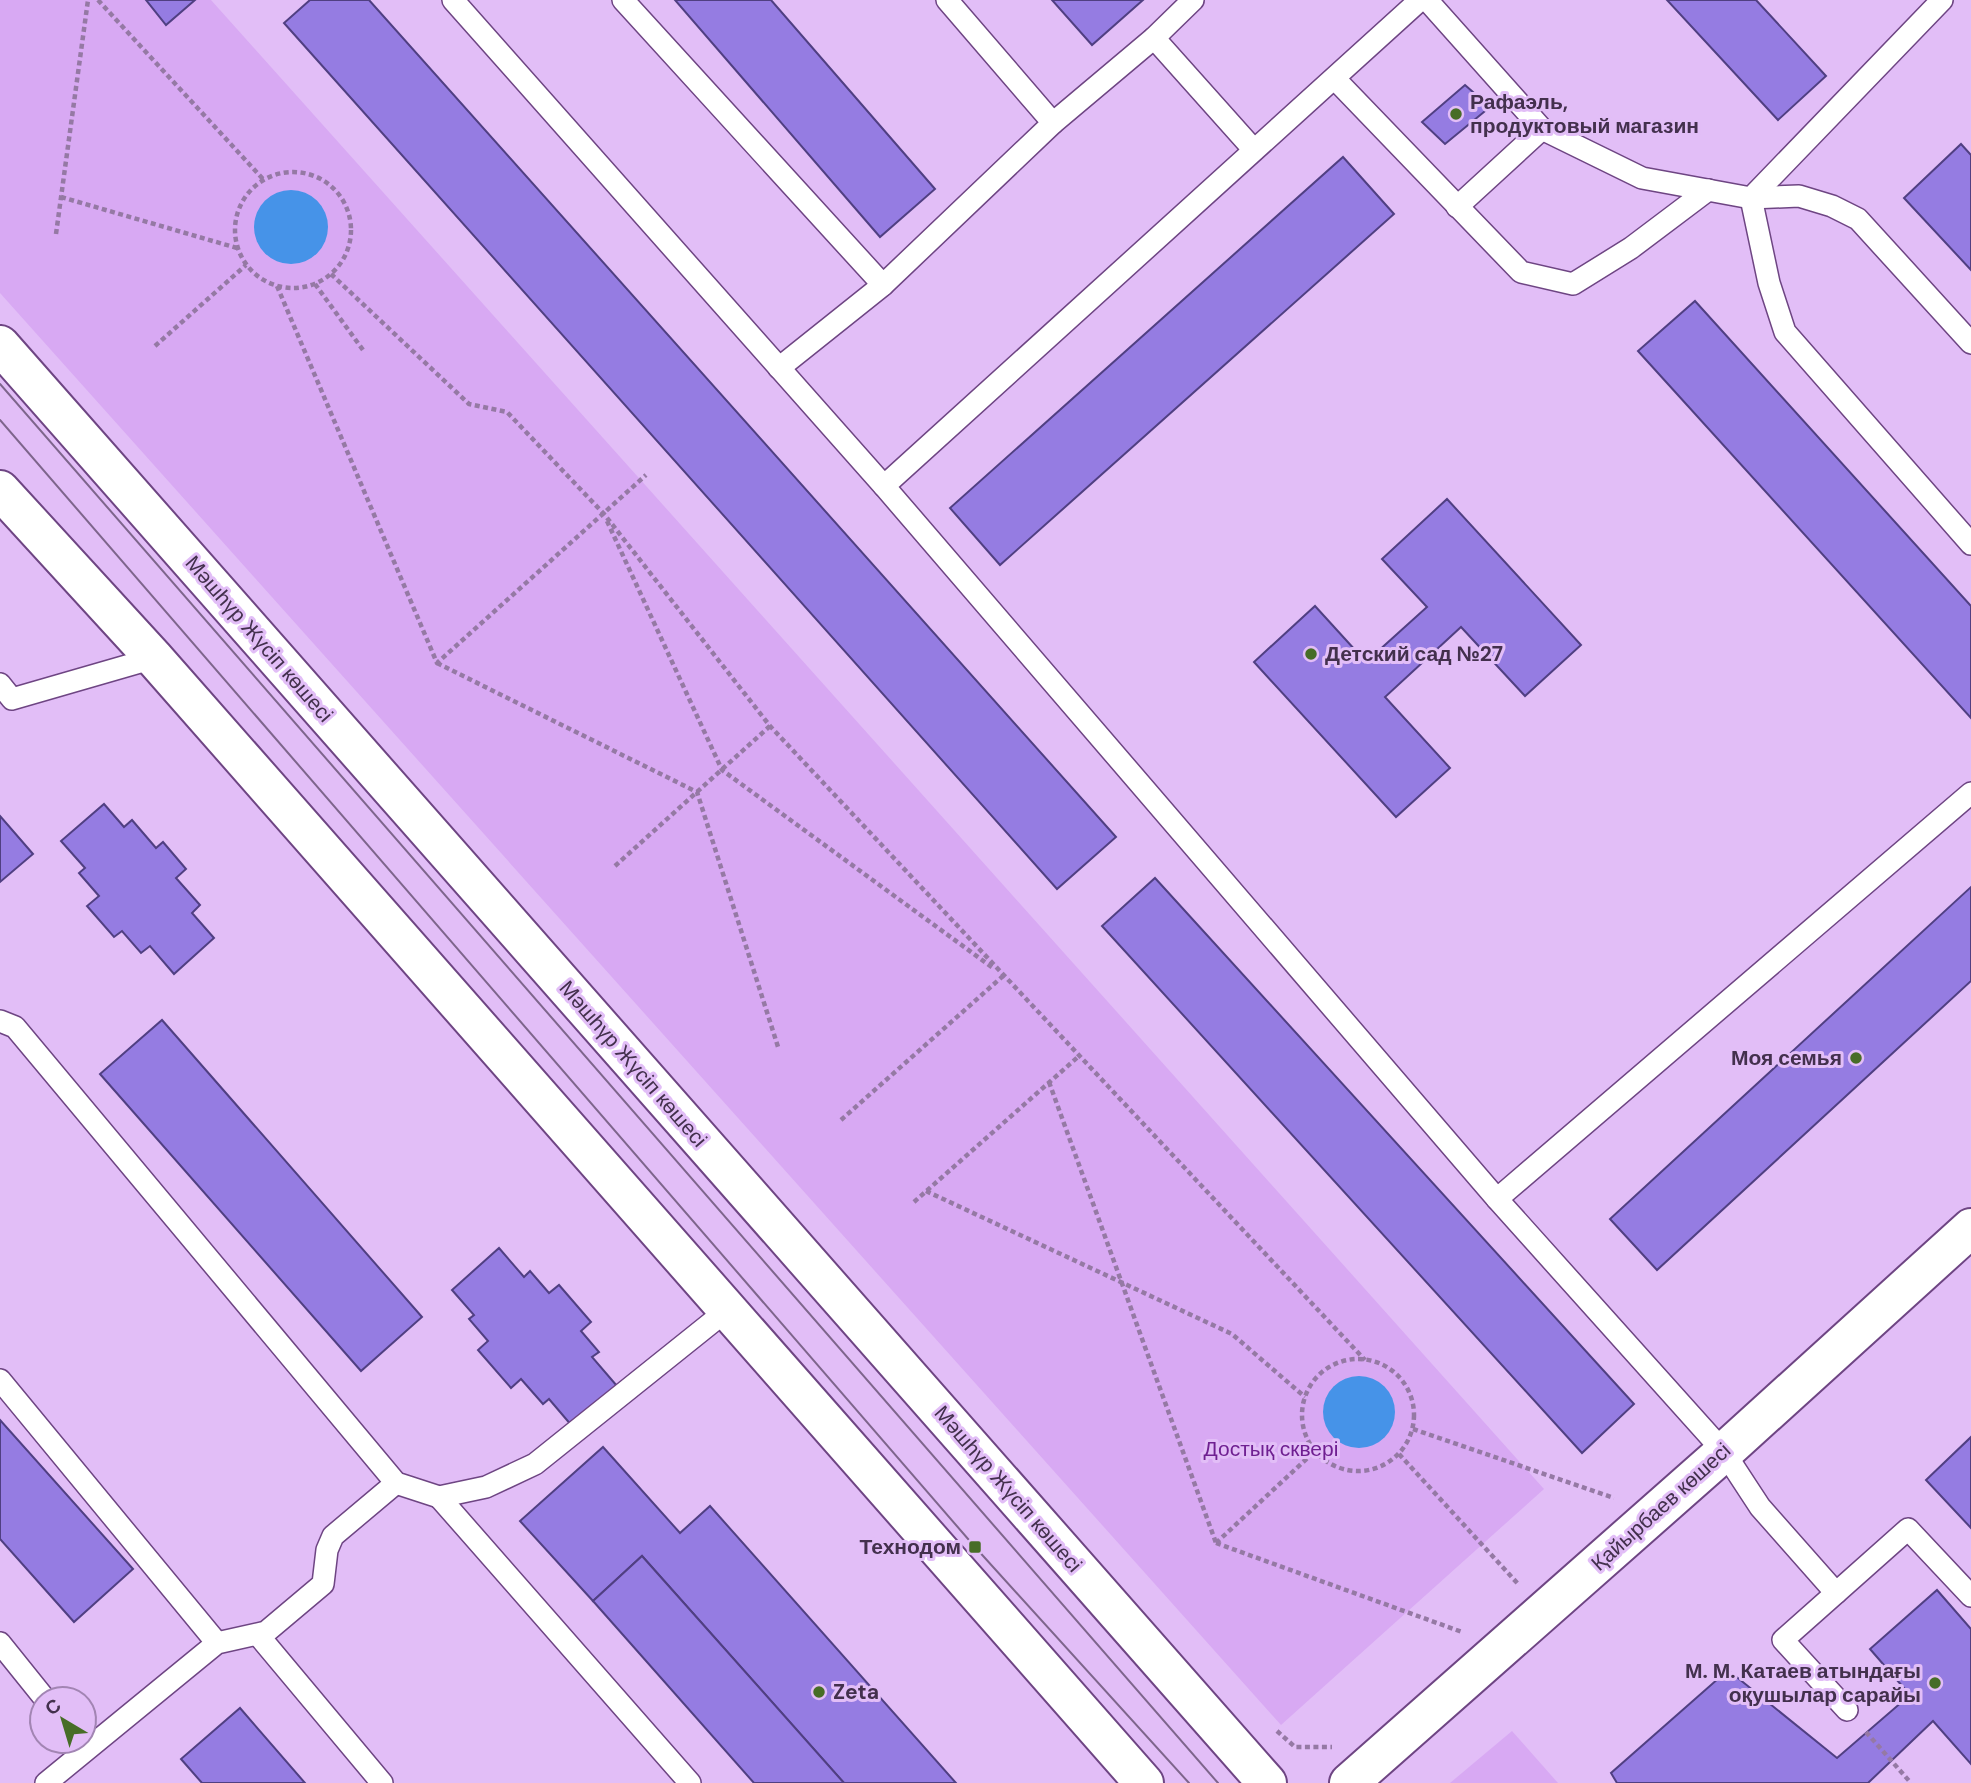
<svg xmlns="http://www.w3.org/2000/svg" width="1971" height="1783" viewBox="0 0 1971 1783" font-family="'DM Sans',sans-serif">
<rect width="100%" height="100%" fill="#e2bef7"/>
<g fill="#d8a9f3">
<path d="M 0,0 L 211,0 L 1544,1489 L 1281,1725 L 0,293 Z"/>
<path d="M 1512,1731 L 1558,1783 L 1450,1783 Z"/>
</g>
<g fill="#4693e8">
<circle cx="291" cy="227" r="37"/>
<circle cx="1359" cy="1412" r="36"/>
</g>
<g fill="#957ce2" stroke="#503f82" stroke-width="2">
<path d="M 146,0 L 195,0 L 166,25 Z"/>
<path d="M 310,0 L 369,0 L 1116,837 L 1057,889 L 284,23 Z"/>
<path d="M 675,0 L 771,0 L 935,189 L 880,237 Z"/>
<path d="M 1052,0 L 1143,0 L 1092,45 Z"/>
<path d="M 1667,0 L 1756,0 L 1826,76 L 1778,120 Z"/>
<path d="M 1465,85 L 1490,107 L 1445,144 L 1422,122 Z"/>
<path d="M 1961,144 L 1971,155 L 1971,270 L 1904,198 Z"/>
<path d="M 1343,157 L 1394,214 L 1000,565 L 950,508 Z"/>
<path d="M 1695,301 L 1971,606 L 1971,718 L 1638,351 Z"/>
<path d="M 1447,499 L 1581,645 L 1525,696 L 1461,627 L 1385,697 L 1450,768 L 1396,817 L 1254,662 L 1315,606 L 1366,662 L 1427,607 L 1382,559 Z"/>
<path d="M 104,804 L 124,827 L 132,820 L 156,848 L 163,842 L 186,869 L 176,878 L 200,905 L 192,913 L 214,938 L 174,974 L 150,946 L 141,953 L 122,931 L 114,937 L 87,906 L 99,896 L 79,873 L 85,868 L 61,841 Z"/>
<path d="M 0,816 L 33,854 L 0,882 Z"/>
<path d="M 1155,878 L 1634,1404 L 1582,1453 L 1102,926 Z"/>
<path d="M 1971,887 L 1971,981 L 1657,1270 L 1610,1219 Z"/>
<path d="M 162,1020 L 422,1317 L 361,1371 L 100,1074 Z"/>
<path d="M 499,1248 L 524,1277 L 530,1271 L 549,1293 L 559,1285 L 591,1322 L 581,1331 L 599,1352 L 592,1357 L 617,1386 L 572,1426 L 549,1399 L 543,1404 L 521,1379 L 511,1388 L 478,1350 L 488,1341 L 469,1319 L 474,1315 L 452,1290 Z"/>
<path d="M 0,1420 L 133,1569 L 74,1622 L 0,1539 Z"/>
<path d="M 1971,1437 L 1971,1528 L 1926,1480 Z"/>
<path d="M 603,1447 L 680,1533 L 710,1506 L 956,1783 L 844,1783 L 642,1556 L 593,1601 L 520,1521 Z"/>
<path d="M 642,1556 L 844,1783 L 754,1783 L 593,1601 Z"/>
<path d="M 1937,1590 L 1971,1629 L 1971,1764 L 1933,1721 L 1868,1783 L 1617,1783 L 1611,1773 L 1728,1670 L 1837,1758 L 1910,1695 L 1870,1649 Z"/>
<path d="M 240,1708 L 305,1783 L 202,1783 L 181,1759 Z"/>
</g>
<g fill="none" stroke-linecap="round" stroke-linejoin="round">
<defs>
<g id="service">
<path d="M 453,0 L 884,486"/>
<path d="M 623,0 L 883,285 L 1053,123 L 947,0"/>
<path d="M 1420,0 L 884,486 L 1497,1199 L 1724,1452 L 1760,1507 L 1836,1593 L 1908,1529 L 1971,1596"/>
<path d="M 1427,0 L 1542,129 L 1642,178 L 1751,198 L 1942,0"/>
<path d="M 1154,38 L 1254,150"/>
<path d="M 1335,79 L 1521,272 L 1573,284 L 1631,248 L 1708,190"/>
<path d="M 1053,123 L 1154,38 L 1193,0"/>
<path d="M 1457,207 L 1542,129"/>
<path d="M 1971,343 L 1858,219 L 1832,206 L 1799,196 L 1751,198 L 1769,283 L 1785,332 L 1971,544"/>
<path d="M 779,368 L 883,285"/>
<path d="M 0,684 L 12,699 L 154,658"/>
<path d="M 0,1021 L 15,1027 L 396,1483 L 439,1497 L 486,1487 L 535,1464 L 726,1311"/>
<path d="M 1497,1199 L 1971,793"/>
<path d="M 0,1380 L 217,1643"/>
<path d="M 439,1497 L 690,1783"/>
<path d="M 1836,1593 L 1783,1640 L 1847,1710"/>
<path d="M 259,1636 L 382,1783"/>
<path d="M 0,1643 L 45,1699"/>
<path d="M 46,1783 L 217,1643 L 266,1632 L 323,1584 L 327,1550 L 333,1536 L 396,1483"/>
</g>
<g id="tertiary">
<path d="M 0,345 L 1267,1783"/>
<path d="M 0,490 L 154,658 L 1144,1783"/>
<path d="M 1349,1783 L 1724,1452 L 1971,1228"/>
</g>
</defs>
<use href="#service" stroke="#6e4583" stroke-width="24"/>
<use href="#tertiary" stroke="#6e4583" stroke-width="42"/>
<g stroke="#9579a4" stroke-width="4.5" stroke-dasharray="5 3.5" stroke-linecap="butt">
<path d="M 98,0 L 263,179"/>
<circle cx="293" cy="230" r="58"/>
<path d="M 61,197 L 237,248"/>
<path d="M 56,234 L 88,0"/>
<path d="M 331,274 L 469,404 L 507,412 L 604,514 L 770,726 L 1365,1360"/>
<path d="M 315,284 L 363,350"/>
<path d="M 277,286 L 437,663 L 646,475"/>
<path d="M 155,346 L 246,265"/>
<path d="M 607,521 L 722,770 L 993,968"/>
<path d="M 437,663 L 697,792 L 779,1050"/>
<path d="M 615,866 L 770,726"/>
<path d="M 1049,1082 L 1216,1543"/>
<path d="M 841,1120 L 1003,976"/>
<path d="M 926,1191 L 1232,1334 L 1305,1397"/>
<path d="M 914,1202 L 1079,1056"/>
<circle cx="1358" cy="1415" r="56"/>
<path d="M 1413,1429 L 1614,1498"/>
<path d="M 1399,1454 L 1519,1585"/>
<path d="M 1216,1543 L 1462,1632"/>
<path d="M 1216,1543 L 1315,1451"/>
<path d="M 1277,1731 L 1295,1747 L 1332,1747"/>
<path d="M 1866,1732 L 1911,1783"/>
</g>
<use href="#service" stroke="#fff" stroke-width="21"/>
<use href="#tertiary" stroke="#fff" stroke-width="38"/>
<g stroke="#7e658c" stroke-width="2">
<path d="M 0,384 L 1218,1783"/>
<path d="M 0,420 L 975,1547 L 1189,1783"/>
</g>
</g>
<g fill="#476d27" stroke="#e2bef7" stroke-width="2.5">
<circle cx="1456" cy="114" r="7"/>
<circle cx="1311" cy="654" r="7"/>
<circle cx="1856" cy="1058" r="7"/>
<rect x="968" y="1540" width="14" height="14" rx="3.5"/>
<circle cx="1935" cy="1683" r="7"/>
<circle cx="819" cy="1692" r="7"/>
</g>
<g text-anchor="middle" stroke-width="6" stroke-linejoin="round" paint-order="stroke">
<g font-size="21" font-weight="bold" fill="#43304d" stroke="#e2bef7" text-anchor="start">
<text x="1470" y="109">Рафаэль,<tspan x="1470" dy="24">продуктовый магазин</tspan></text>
<text x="1325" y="661">Детский сад №27</text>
<text x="1842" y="1065" text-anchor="end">Моя семья</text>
<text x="961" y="1554" text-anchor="end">Технодом</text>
<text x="1921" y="1678" text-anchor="end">М. М. Катаев атындағы<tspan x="1921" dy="24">оқушылар сарайы</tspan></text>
<text x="833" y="1699">Zeta</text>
</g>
<g font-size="21" fill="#43304d" stroke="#e2bef7">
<text transform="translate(259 639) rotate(49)" y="7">Мәшһүр Жүсіп көшесі</text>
<text transform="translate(633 1064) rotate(49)" y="7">Мәшһүр Жүсіп көшесі</text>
<text transform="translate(1008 1489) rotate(49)" y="7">Мәшһүр Жүсіп көшесі</text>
<text transform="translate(1661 1507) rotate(-42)" y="7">Қайырбаев көшесі</text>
</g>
<g font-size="21" fill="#6f1f91" stroke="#e2bef7">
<text x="1271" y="1456">Достық сквері</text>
</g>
</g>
<g transform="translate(63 1720) rotate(322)"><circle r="33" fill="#e2bef7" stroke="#a285b3" stroke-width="2"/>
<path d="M0-5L12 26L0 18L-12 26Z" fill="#476d27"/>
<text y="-10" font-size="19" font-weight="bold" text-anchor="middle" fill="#43304d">С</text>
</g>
</svg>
